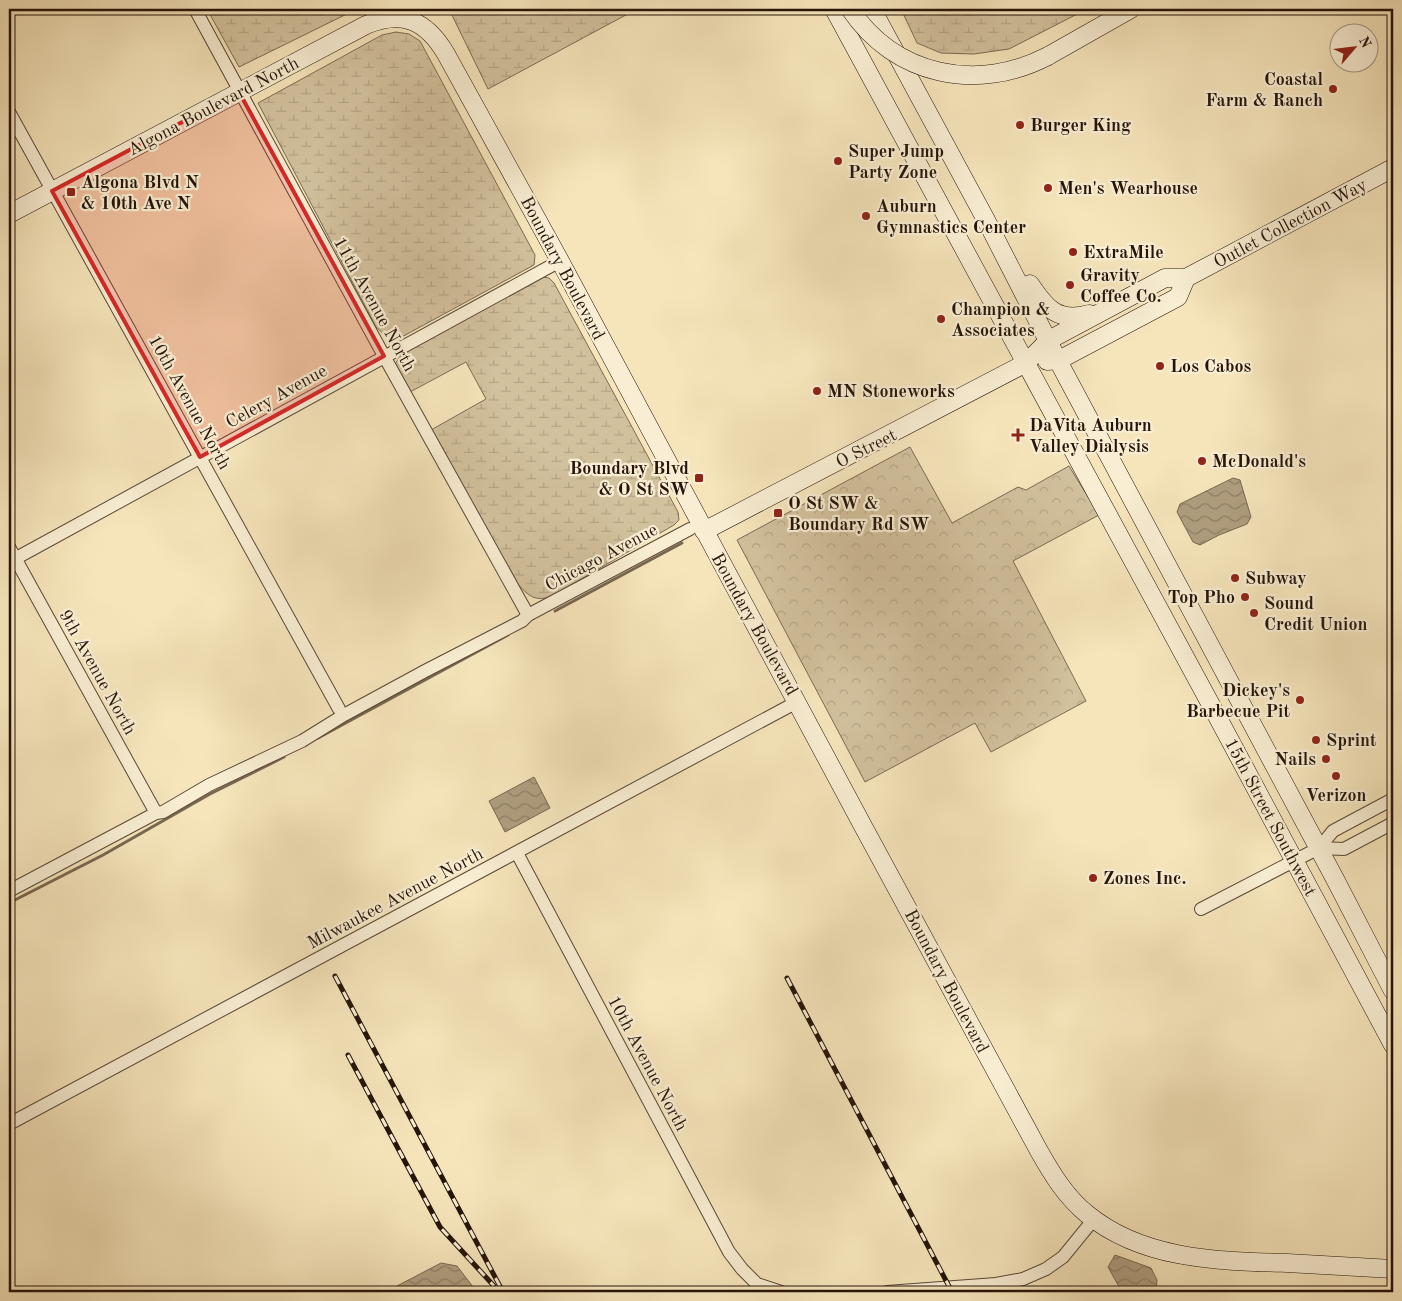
<svg xmlns="http://www.w3.org/2000/svg" width="1402" height="1301" viewBox="0 0 1402 1301" font-family="'Old Standard TT',serif">
<defs>
<pattern id="forest-crowns" width="20" height="18" patternUnits="userSpaceOnUse" patternTransform="scale(1.25)"><rect width="20" height="18" fill="#d2c19d"/><path d="M2 6a3 3 0 1 1 6 0M12 15a3 3 0 1 1 6 0" fill="none" stroke="#b4a586"/></pattern>
<pattern id="wetland-marsh" width="20" height="14" patternUnits="userSpaceOnUse" patternTransform="scale(1.25)"><rect width="20" height="14" fill="#d2c19d"/><path d="M1 5h8M5 5V1M11 12h8M15 12V8" fill="none" stroke="#b4a586"/></pattern>
<pattern id="water-waves" width="16" height="10" patternUnits="userSpaceOnUse" patternTransform="scale(1.25)"><rect width="16" height="10" fill="#af9e7f"/><path d="M0 5q4-4 8 0t8 0" fill="none" stroke="#8e8066"/></pattern>
</defs>
<rect width="100%" height="100%" fill="#f6e5bb"/>
<filter id="stains"><feTurbulence type="fractalNoise" baseFrequency=".004" numOctaves="4"/><feColorMatrix values="0 0 0 0 .2 0 0 0 0 .09 0 0 0 0 .02 0 0 0 .5 -.17"/></filter>
<radialGradient id="worn" r=".72"><stop offset=".6" stop-color="#630" stop-opacity="0"/><stop offset="1" stop-color="#630" stop-opacity=".3"/></radialGradient>
<path fill="url(#forest-crowns)" stroke="#7c6a54" d="M 910,447 L 952,523 L 1018,487 L 1026,490 L 1069,466 L 1099,515 L 1013,561 L 1086,701 L 991,752 L 975,723 L 865,782 L 737,540 Z"/>
<g fill="url(#wetland-marsh)" stroke="#7c6a54">
<path d="M 207,9 L 357,9 L 239,67 Z"/>
<path d="M 449,9 L 637,9 L 488,89 Z"/>
<path d="M 901,9 L 1087,9 L 1009,49 L 974,54 L 941,53 L 917,43 Z"/>
<path d="M 396,32 L 409,34 L 420,41 L 535,255 L 534,265 L 398,339 L 389,339 L 376,327 L 258,103 L 382,35 Z"/>
<path d="M 543,277 L 549,278 L 554,283 L 678,512 L 679,520 L 674,525 L 552,596 C 533,603 527,594 515,581 L 431,430 L 486,399 L 466,362 L 410,392 L 395,364 L 401,355 Z"/>
</g>
<g fill="url(#water-waves)" stroke="#786750">
<path d="M 1233,478 L 1240,480 L 1251,517 L 1247,524 L 1219,535 L 1200,545 L 1193,542 L 1177,512 L 1180,504 Z"/>
<path d="M 534,777 L 550,808 L 505,832 L 489,801 Z"/>
<path d="M 1115,1255 L 1151,1268 L 1157,1280 L 1156,1292 L 1122,1292 L 1108,1267 Z"/>
<path d="M 441,1263 L 457,1266 L 477,1292 L 400,1292 L 397,1286 Z"/>
</g>
<g fill="none" stroke-linecap="round" stroke-linejoin="round">
<g stroke="#786750" stroke-width="3">
<path d="M 555,611 L 682,543"/>
<path d="M 318,738 L 508,635"/>
<path d="M 9,903 L 103,855 L 210,794 L 284,757"/>
</g>
<defs>
<g id="street">
<path d="M 195,9 L 384,356 L 528,615"/>
<path d="M 9,112 L 339,709"/>
<path d="M 9,547 L 156,813"/>
<path d="M 9,562 L 560,261"/>
<path d="M 1319,848 L 1344,849 L 1393,823"/>
<path d="M 517,853 L 729,1252 L 742,1269 L 757,1284 L 781,1292"/>
<path d="M 9,891 L 156,813 L 163,812 L 209,785 L 302,741 L 344,715 L 425,671 L 522,621 L 528,615 L 690,529"/>
<path d="M 1201,909 L 1319,848 L 1333,831 L 1393,799"/>
<path d="M 9,1124 L 797,702"/>
<path d="M 887,1292 L 996,1284 L 1023,1279 L 1046,1269 L 1063,1257 L 1094,1219"/>
</g>
<g id="secondary">
<path d="M 834,9 L 1217,716 L 1393,1045"/>
<path d="M 872,9 L 986,220 L 1064,372 L 1335,879 L 1393,991"/>
<path d="M 1048,56 L 1131,9"/>
<path d="M 9,214 L 366,25 C 402,10 426,20 446,54 L 560,261 L 864,828 L 1039,1151 C 1052,1174 1066,1197 1087,1214 C 1143,1260 1218,1261 1287,1263 C 1322,1265 1358,1267 1393,1269"/>
<path d="M 1030,284 C 1046,308 1058,323 1089,314"/>
<path d="M 1047,361 L 1059,360 L 1178,297 L 1186,278"/>
<path d="M 704,531 L 1026,363 L 1049,340 L 1165,278 L 1186,278 L 1393,168"/>
</g>
</defs>
<use href="#street" stroke="#594836" stroke-width="14"/>
<use href="#secondary" stroke="#25140a" stroke-width="19"/>
<use href="#street" stroke="#f9eed3" stroke-width="12"/>
<use href="#secondary" stroke="#f9eed3" stroke-width="18"/>
<defs>
<g id="rail">
<path d="M 335,976 L 503,1292"/>
<path d="M 787,978 L 952,1292"/>
<path d="M 348,1055 L 440,1227 L 494,1286"/>
</g>
</defs>
<use href="#rail" stroke="#25140a" stroke-width="5"/>
<use href="#rail" stroke="#f9eed3" stroke-width="3" stroke-dasharray="9" stroke-linecap="butt"/>
<defs>
<path id="secondary-bridge" d="M 850,9 C 895,76 977,93 1048,56"/>
</defs>
<use href="#secondary-bridge" stroke="#25140a" stroke-width="19" stroke-linecap="butt"/>
<use href="#secondary-bridge" stroke="#f9eed3" stroke-width="18"/>
</g>
<path fill="#d62828" fill-opacity="0.2" stroke="#d62828" stroke-width="4" stroke-linejoin="round" d="M 239,92 L 384,356 L 200,457 L 52,191 Z"/>
<g fill="#8f2418" stroke="#f9eed3" stroke-width="2">
<circle cx="1333" cy="89" r="5"/>
<circle cx="1020" cy="125" r="5"/>
<circle cx="838" cy="161" r="5"/>
<circle cx="1048" cy="188" r="5"/>
<rect x="66" y="187" width="10" height="10" rx="2.5"/>
<circle cx="866" cy="216" r="5"/>
<circle cx="1073" cy="252" r="5"/>
<circle cx="1070" cy="285" r="5"/>
<circle cx="941" cy="319" r="5"/>
<circle cx="1160" cy="366" r="5"/>
<circle cx="817" cy="391" r="5"/>
<path d="M1015.5 427.5h5v5h5v5h-5v5h-5v-5h-5v-5h5z"/>
<circle cx="1202" cy="461" r="5"/>
<rect x="694" y="473" width="10" height="10" rx="2.5"/>
<rect x="773" y="508" width="10" height="10" rx="2.5"/>
<circle cx="1235" cy="578" r="5"/>
<circle cx="1245" cy="597" r="5"/>
<circle cx="1254" cy="613" r="5"/>
<circle cx="1300" cy="700" r="5"/>
<circle cx="1316" cy="740" r="5"/>
<circle cx="1326" cy="759" r="5"/>
<circle cx="1336" cy="776" r="5"/>
<circle cx="1093" cy="878" r="5"/>
</g>
<g text-anchor="middle" stroke-width="4.5" stroke-linejoin="round" paint-order="stroke">
<g font-size="18" font-weight="bold" fill="#25140a" stroke="#f9eed3" text-anchor="start">
<text x="1323" y="85" text-anchor="end">Coastal<tspan x="1323" dy="21">Farm &amp; Ranch</tspan></text>
<text x="1030" y="131">Burger King</text>
<text x="848" y="157">Super Jump<tspan x="848" dy="21">Party Zone</tspan></text>
<text x="81" y="188">Algona Blvd N<tspan x="81" dy="21">&amp; 10th Ave N</tspan></text>
<text x="1058" y="194">Men's Wearhouse</text>
<text x="876" y="212">Auburn<tspan x="876" dy="21">Gymnastics Center</tspan></text>
<text x="1083" y="258">ExtraMile</text>
<text x="1080" y="281">Gravity<tspan x="1080" dy="21">Coffee Co.</tspan></text>
<text x="951" y="315">Champion &amp;<tspan x="951" dy="21">Associates</tspan></text>
<text x="1170" y="372">Los Cabos</text>
<text x="827" y="397">MN Stoneworks</text>
<text x="1029" y="431">DaVita Auburn<tspan x="1029" dy="21">Valley Dialysis</tspan></text>
<text x="1212" y="467">McDonald's</text>
<text x="689" y="474" text-anchor="end">Boundary Blvd<tspan x="689" dy="21">&amp; O St SW</tspan></text>
<text x="788" y="509">O St SW &amp;<tspan x="788" dy="21">Boundary Rd SW</tspan></text>
<text x="1245" y="584">Subway</text>
<text x="1235" y="603" text-anchor="end">Top Pho</text>
<text x="1264" y="609">Sound<tspan x="1264" dy="21">Credit Union</tspan></text>
<text x="1290" y="696" text-anchor="end">Dickey's<tspan x="1290" dy="21">Barbecue Pit</tspan></text>
<text x="1326" y="746">Sprint</text>
<text x="1316" y="765" text-anchor="end">Nails</text>
<text x="1336" y="801" text-anchor="middle">Verizon</text>
<text x="1103" y="884">Zones Inc.</text>
</g>
<g font-size="18" fill="#25140a" stroke="#f9eed3">
<text transform="translate(213 106) rotate(-28)" y="6">Algona Boulevard North</text>
<text transform="translate(1290 223) rotate(-28)" y="6">Outlet Collection Way</text>
<text transform="translate(563 268) rotate(62)" y="6">Boundary Boulevard</text>
<text transform="translate(375 304) rotate(61)" y="6">11th Avenue North</text>
<text transform="translate(276 396) rotate(-29)" y="6">Celery Avenue</text>
<text transform="translate(190 402) rotate(61)" y="6">10th Avenue North</text>
<text transform="translate(866 448) rotate(-27)" y="6">O Street</text>
<text transform="translate(601 557) rotate(-28)" y="6">Chicago Avenue</text>
<text transform="translate(755 624) rotate(61)" y="6">Boundary Boulevard</text>
<text transform="translate(98 672) rotate(61)" y="6">9th Avenue North</text>
<text transform="translate(1271 817) rotate(62)" y="6">15th Street Southwest</text>
<text transform="translate(395 898) rotate(-28)" y="6">Milwaukee Avenue North</text>
<text transform="translate(947 981) rotate(62)" y="6">Boundary Boulevard</text>
<text transform="translate(648 1063) rotate(62)" y="6">10th Avenue North</text>
</g>
</g>
<rect width="1402" height="1301" fill="none" stroke="#f6e5bb" stroke-width="30"/>
<rect x="10" y="10" width="1382" height="1281" fill="none" stroke="#25140a" stroke-width="2.5"/>
<rect x="15" y="15" width="1372" height="1271" fill="none" stroke="#25140a"/>
<g transform="translate(1354 48) rotate(62)"><circle r="24" fill="#f9eed3" stroke="#a49783"/>
<path d="M0-4L9 19L0 12L-9 19Z" fill="#8f2418"/>
<text y="-8" font-size="14" font-weight="bold" text-anchor="middle" fill="#25140a">N</text>
</g>
<rect width="100%" height="100%" filter="url(#stains)"/>
<rect width="100%" height="100%" fill="url(#worn)"/>
</svg>
